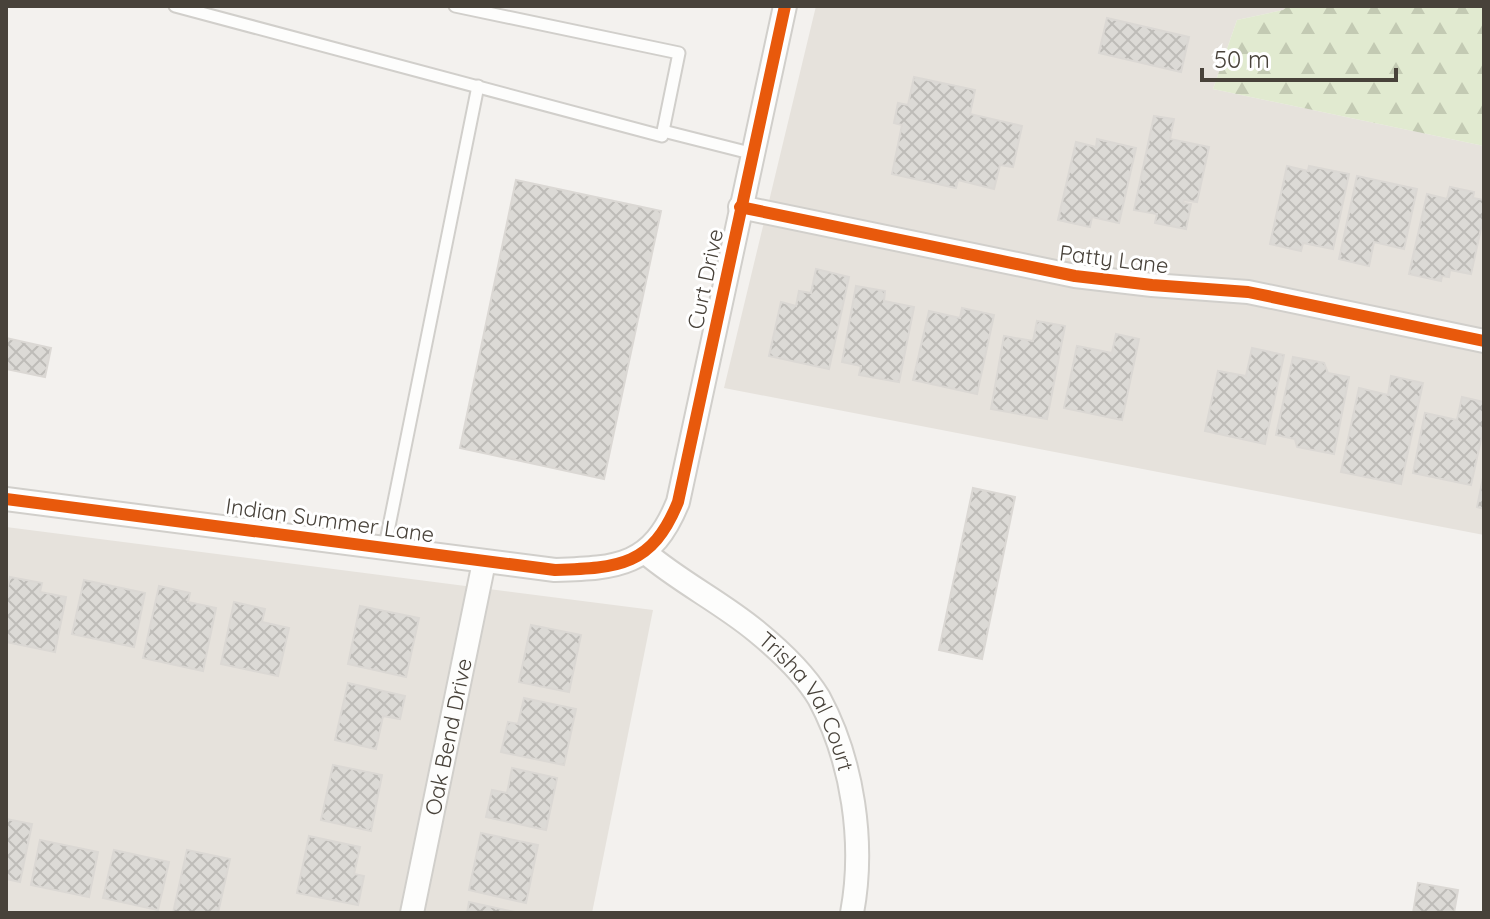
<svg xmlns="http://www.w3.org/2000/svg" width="1490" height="919" viewBox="0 0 1490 919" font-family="Quicksand,sans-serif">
<defs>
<pattern id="forest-firs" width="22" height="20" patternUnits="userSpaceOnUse" patternTransform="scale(2)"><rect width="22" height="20" fill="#e1ead0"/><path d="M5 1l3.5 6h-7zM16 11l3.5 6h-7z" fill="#c3cab3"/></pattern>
<pattern id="building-cross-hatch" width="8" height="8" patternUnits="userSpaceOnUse" patternTransform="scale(2)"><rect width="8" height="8" fill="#dcdad6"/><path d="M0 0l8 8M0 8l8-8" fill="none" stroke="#bebcb8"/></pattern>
</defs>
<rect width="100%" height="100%" fill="#f3f1ee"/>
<g fill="#e6e2dc">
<path d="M 816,6 L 1288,6 L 1283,10 L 1237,20 L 1213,89 L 1484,146 L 1484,535 L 724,388 Z"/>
<path d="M 6,527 L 653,610 L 592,913 L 6,913 Z"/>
</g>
<path fill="url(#forest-firs)" d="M 1288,6 L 1484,6 L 1484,146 L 1213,89 L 1237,20 L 1283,10 Z"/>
<g fill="url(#building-cross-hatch)" stroke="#dbd8d4" stroke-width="2">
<path d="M 1107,18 L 1189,37 L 1181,72 L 1099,53 Z"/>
<path d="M 914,77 L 975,90 L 970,114 L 1022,126 L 1013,167 L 1000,165 L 994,189 L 958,180 L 956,188 L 892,174 L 902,125 L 894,123 L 898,103 L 908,105 Z"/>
<path d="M 1154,116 L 1174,119 L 1170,139 L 1209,147 L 1197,202 L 1184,200 L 1183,203 L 1191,204 L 1186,229 L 1155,223 L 1157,214 L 1134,210 Z"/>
<path d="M 1097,139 L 1136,148 L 1119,223 L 1092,217 L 1090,227 L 1058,220 L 1076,142 L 1096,147 Z"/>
<path d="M 1287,166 L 1308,171 L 1309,166 L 1349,174 L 1333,249 L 1303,243 L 1301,251 L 1270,244 Z"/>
<path d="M 1357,176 L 1417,189 L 1404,249 L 1374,242 L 1369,266 L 1339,259 Z"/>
<path d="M 516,180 L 661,211 L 604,479 L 460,448 Z"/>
<path d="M 1450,187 L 1474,192 L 1473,198 L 1484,200 L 1484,215 L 1471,274 L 1450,270 L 1449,277 L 1442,276 L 1441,281 L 1409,274 L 1427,194 L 1447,199 Z"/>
<path d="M 816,269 L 849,277 L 829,369 L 769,356 L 781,302 L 796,306 L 799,291 L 811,293 Z"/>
<path d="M 856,286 L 885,291 L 884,301 L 914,307 L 899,382 L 859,375 L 861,366 L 842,362 Z"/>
<path d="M 962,308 L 994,315 L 977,394 L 913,380 L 929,311 L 960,318 Z"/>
<path d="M 1037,321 L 1065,326 L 1047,419 L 991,409 L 1004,336 L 1033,341 Z"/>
<path d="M 1116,334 L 1139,339 L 1122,420 L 1064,408 L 1077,346 L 1112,353 Z"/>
<path d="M 6,338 L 51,348 L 45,377 L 6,369 Z"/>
<path d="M 1252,348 L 1284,355 L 1265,444 L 1205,431 L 1218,371 L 1246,376 Z"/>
<path d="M 1293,357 L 1324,363 L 1328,373 L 1349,377 L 1334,454 L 1297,447 L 1295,439 L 1276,435 Z"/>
<path d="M 1391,376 L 1423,383 L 1401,484 L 1341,472 L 1359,388 L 1388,395 Z"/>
<path d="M 1462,397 L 1484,402 L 1484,426 L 1471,485 L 1413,473 L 1425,413 L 1457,420 Z"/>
<path d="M 1484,473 L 1484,509 L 1477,507 Z"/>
<path d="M 973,488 L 1015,497 L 982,659 L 939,650 Z"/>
<path d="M 10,577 L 42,583 L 40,592 L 66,597 L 55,652 L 6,642 L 6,595 Z"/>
<path d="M 84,580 L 145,593 L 134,647 L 72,634 Z"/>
<path d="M 159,586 L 190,593 L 188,602 L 216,608 L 203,671 L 143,658 Z"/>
<path d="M 234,602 L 265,609 L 262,622 L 289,628 L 278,676 L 221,664 Z"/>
<path d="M 360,606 L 419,618 L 406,677 L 348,664 Z"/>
<path d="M 531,625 L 581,635 L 569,692 L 519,682 Z"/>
<path d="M 348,683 L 405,696 L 400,719 L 383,716 L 376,749 L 335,740 Z"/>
<path d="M 524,698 L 576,709 L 564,765 L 501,752 L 508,722 L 518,724 Z"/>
<path d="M 333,765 L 382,775 L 371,831 L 321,820 Z"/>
<path d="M 512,768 L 557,778 L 546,830 L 486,817 L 492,790 L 507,793 Z"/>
<path d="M 6,819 L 32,824 L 20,882 L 6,879 Z"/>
<path d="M 481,833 L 538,845 L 526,903 L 469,890 Z"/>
<path d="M 309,836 L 360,847 L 354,874 L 364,876 L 358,905 L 297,893 Z"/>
<path d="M 40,840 L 98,852 L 89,897 L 31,885 Z"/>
<path d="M 114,850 L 169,862 L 158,910 L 103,898 Z"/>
<path d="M 187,850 L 230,859 L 218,913 L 173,913 Z"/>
<path d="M 1418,883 L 1458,890 L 1454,913 L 1413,913 Z"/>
<path d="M 469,902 L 519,913 L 467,913 Z"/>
</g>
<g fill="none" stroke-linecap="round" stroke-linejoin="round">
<defs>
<g id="service">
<path d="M 175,6 L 662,136 L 679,53 L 455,6"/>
<path d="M 663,131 L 754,154"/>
<path d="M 385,546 L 478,86"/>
</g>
<g id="minor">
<path d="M 740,207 L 1075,276 L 1152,285 L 1248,292 L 1484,341"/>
<path d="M 6,499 L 555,570 C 619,568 652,566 678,502 L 785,6"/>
<path id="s1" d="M 646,553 C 680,582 721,602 756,631 C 778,649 804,673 819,698 C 853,761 865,843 852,913"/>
<path id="s2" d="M 412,913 L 484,562"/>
</g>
</defs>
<use href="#service" stroke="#d1cfcb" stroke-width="15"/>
<use href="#minor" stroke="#d1cfcb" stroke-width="26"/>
<use href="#service" stroke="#fdfdfc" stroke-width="11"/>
<use href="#minor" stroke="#fdfdfc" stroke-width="22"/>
<defs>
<g id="cycleway">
<path d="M 740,207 L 1075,276 L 1152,285 L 1248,292 L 1484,341"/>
<path d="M 6,499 L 555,570 C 619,568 652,566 678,502 L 785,6"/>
</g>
</defs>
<use href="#cycleway" stroke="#fff" stroke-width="17"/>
<use href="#cycleway" stroke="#e8590c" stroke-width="12"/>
</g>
<g text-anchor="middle" stroke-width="6" stroke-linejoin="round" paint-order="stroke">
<g font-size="22" fill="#48423a" stroke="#fff">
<text transform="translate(1114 259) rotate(7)" y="8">Patty Lane</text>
<text transform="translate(705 279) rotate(-78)" y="8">Curt Drive</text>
<text transform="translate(330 520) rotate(8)" y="8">Indian Summer Lane</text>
<text dy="8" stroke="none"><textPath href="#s1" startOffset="224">Trisha Val Court</textPath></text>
<text dy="8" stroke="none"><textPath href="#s2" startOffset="180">Oak Bend Drive</textPath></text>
</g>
</g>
<rect width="1490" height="919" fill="none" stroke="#48423a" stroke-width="16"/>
<path d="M1202 68v12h194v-12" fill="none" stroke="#48423a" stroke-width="4"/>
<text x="1214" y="68" font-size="24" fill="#48423a" stroke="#ffffff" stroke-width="6" paint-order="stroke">50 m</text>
</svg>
